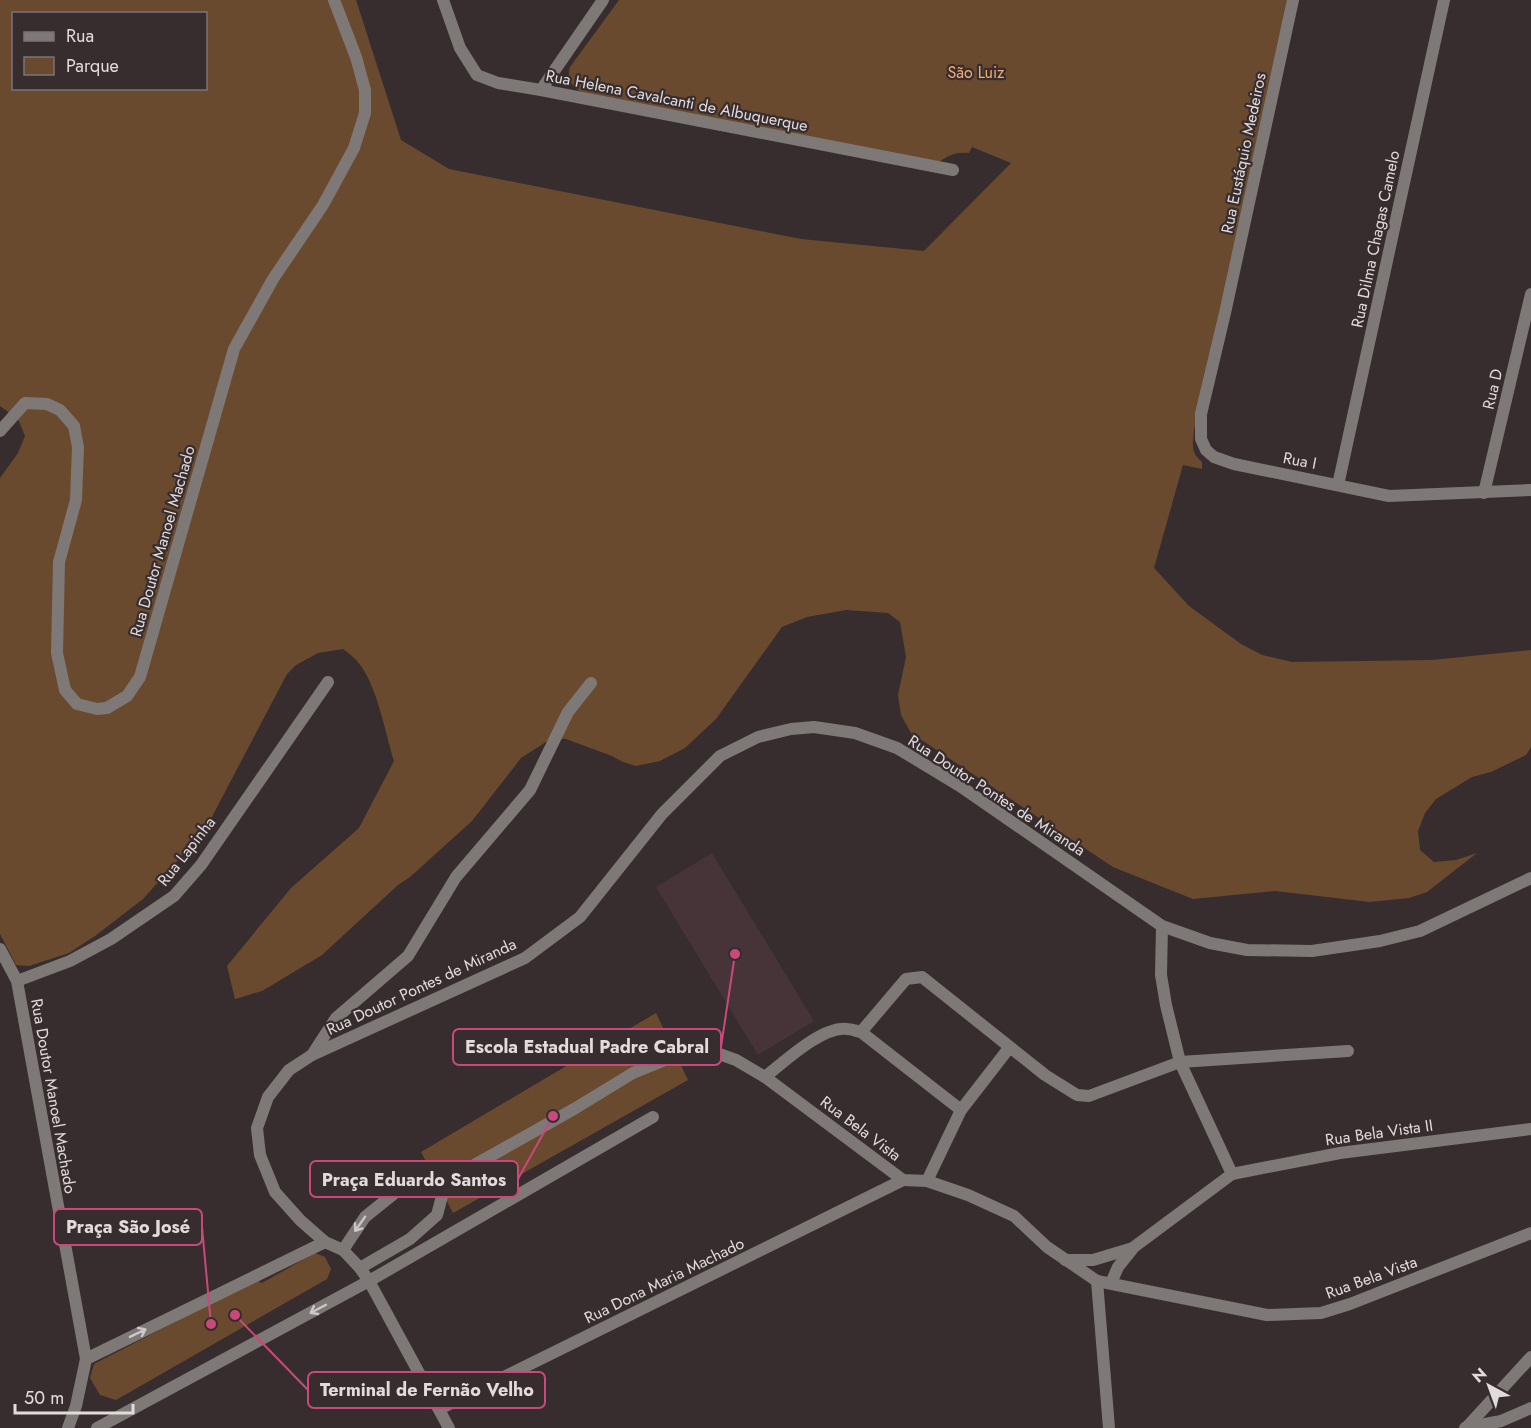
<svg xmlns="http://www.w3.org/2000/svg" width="1531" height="1428" viewBox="0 0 1531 1428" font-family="Jost,sans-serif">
<rect width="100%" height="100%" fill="#372d2f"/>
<path fill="#463438" d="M 712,853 L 814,1021 L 758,1055 L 656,887 Z"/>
<g fill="#6a4a2e" fill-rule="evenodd">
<path d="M 0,0 L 356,0 L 401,140 L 449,169 L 801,239 L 924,251 L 1011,163 L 972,147 L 969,153 C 956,152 949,155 939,162 L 583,93 C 572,87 566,80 570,67 L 619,0 L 1288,0 L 1194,430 C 1193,445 1190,452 1202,462 L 1202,469 L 1183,465 L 1154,568 L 1189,606 L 1241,644 L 1262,655 L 1292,662 L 1432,660 L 1531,650 L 1531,747 L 1526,755 L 1491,772 L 1472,777 L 1436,799 L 1425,813 L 1418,831 L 1420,850 L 1434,862 L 1456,860 L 1477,853 L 1427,892 L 1409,898 L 1370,902 L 1275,891 L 1193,899 L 1113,867 L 911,733 L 901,715 L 898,695 L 906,657 L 900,622 L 888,613 L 846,610 L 807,617 L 782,627 L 716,719 L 685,748 L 660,761 L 636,766 L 623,762 L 612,756 L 566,739 L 552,738 L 521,758 L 472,821 L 410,877 L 398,885 L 322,955 L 262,991 L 235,999 L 227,966 L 291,888 L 359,828 L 394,761 C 385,732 378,690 361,666 C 356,659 350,654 343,649 L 318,653 L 296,665 L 287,674 L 205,830 L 143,899 L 95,936 L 69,953 L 29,966 L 16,965 L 0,934 L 0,478 L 18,453 L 25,436 L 18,419 L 0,406 ZM 14,14 L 206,14 L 206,88 L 14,88 Z"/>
<path d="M 656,1013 L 688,1080 L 453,1213 L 421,1152 Z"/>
<path d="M 315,1253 L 325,1257 L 331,1269 L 327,1279 L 116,1400 L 100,1395 L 90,1378 L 94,1364 L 256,1280 L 262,1283 Z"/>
</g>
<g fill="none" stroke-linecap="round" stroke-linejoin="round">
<g stroke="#7e7877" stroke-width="12">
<path d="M 443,0 L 460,48 L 477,75 L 498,83 L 541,90 L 953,170"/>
<path d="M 1293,0 L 1225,313 L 1201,414 L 1201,439 L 1206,450 L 1214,457 L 1234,464 L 1389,496 L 1531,490"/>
<path d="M 541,90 L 603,0"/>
<path d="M 0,431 L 25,403 L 47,404 L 60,410 L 74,426 L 78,447 L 76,500 L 59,562 L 57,653 L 65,690 L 77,704 L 97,709 L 107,708 L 127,696 L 140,677 L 234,349 L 273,279 L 323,205 L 354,148 L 365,113 L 365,90 L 356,57 L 334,0"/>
<path d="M 1338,485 L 1444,0"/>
<path d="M 1484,493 L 1531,294"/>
<path d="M 1162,926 L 1161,975 L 1166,1005 L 1180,1062 L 1232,1174"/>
<path d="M 0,949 L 17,981 L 86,1359"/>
<path d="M 17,981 L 70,961 L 111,939 L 174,896 L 201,865 L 328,682"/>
<path d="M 861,1032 L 906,979 L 922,977 L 1045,1075 L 1077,1095 L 1089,1096 L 1180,1062 L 1348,1051"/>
<path d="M 312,1055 L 336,1018 L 408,956 L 456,877 L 530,790 L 568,712 L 591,683"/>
<path d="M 765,1077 C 784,1062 822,1026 847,1029 C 851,1029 856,1031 861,1032 L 961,1110"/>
<path d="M 927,1181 L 961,1110 L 1009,1048"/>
<path d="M 343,1250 L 365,1217 L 396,1192 L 428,1179 L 446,1181 L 574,1109 L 633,1073 L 682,1053 L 708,1050 L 736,1060 L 765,1077 L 903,1180 L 927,1181 L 968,1195 L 1014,1216 L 1047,1247 L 1097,1281 L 1267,1315 L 1321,1313 L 1350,1304 L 1531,1233"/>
<path d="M 1065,1260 L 1093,1260 L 1133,1248"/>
<path d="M 360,1268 L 410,1239 L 437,1215 L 446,1181"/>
<path d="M 1097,1281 L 1109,1428"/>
<path d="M 1111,1283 L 1118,1267 L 1134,1247 L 1232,1174 L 1340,1153 L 1531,1129"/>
<path d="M 439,1409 L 903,1180"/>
<path d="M 449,1428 L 369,1281 L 653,1117"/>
<path d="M 1465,1428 L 1501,1421 L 1531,1408"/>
<path d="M 1466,1428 L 1531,1357"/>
</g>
<g stroke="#7e7877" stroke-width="12">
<path d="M 68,1428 L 76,1406 L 86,1359 L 325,1242"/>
<path d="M 97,1428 L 369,1281 L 360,1268 L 343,1250 L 325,1242 L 300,1220 L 275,1192 L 260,1155 L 257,1128 L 268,1097 L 289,1070 L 312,1055 L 525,958 L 580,917 L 662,814 L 720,756 L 758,737 L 791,729 L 814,727 L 855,733 L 897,748 L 960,786 L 1162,926 L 1210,943 L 1247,950 L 1312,951 L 1380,941 L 1420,931 L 1531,878"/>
</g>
</g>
<defs><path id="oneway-shaft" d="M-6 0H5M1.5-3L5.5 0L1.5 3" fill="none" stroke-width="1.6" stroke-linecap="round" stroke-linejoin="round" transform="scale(1.5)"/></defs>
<g stroke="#cec7c8">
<use href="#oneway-shaft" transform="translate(360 1224) rotate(125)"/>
<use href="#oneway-shaft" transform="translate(318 1309) rotate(152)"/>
<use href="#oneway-shaft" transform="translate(138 1333) rotate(-26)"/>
</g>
<g text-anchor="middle" stroke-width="4.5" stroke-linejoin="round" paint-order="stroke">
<g font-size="16" fill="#f5ae6d" stroke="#372d2f">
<text x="976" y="78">São Luiz</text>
</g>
<g font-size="16" fill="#e2dbdc" stroke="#372d2f">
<text transform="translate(677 100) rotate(11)" y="6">Rua Helena Cavalcanti de Albuquerque</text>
<text transform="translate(1243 153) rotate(-78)" y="6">Rua Eustáquio Medeiros</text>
<text transform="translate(1375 239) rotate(-78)" y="6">Rua Dilma Chagas Camelo</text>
<text transform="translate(1492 389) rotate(-77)" y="6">Rua D</text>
<text transform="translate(1300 460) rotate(11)" y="6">Rua I</text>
<text transform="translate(162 541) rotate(-74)" y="6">Rua Doutor Manoel Machado</text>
<text transform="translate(997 795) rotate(33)" y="6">Rua Doutor Pontes de Miranda</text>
<text transform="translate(186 851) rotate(-52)" y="6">Rua Lapinha</text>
<text transform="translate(421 986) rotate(-25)" y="6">Rua Doutor Pontes de Miranda</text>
<text transform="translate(54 1096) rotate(80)" y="6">Rua Doutor Manoel Machado</text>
<text transform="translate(861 1128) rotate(37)" y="6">Rua Bela Vista</text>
<text transform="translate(1379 1132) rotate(-8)" y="6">Rua Bela Vista II</text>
<text transform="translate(1371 1277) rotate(-20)" y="6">Rua Bela Vista</text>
<text transform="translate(664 1280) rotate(-26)" y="6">Rua Dona Maria Machado</text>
</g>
</g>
<path fill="none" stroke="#ca497b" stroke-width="2" d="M735 954L721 1047M553 1116L518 1179M211 1324L202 1227M235 1315L308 1390"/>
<g fill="#ca497b" stroke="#372d2f" stroke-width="2">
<circle cx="735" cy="954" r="6"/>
<circle cx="553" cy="1116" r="6"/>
<circle cx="211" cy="1324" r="6"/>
<circle cx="235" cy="1315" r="6"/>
</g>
<g fill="#372d2f" stroke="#ca497b" stroke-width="2">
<rect x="453" y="1029" width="268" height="36" rx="6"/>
<rect x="310" y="1161" width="208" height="36" rx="6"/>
<rect x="54" y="1209" width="148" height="36" rx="6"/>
<rect x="308" y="1372" width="237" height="36" rx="6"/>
</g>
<g font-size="18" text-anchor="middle" font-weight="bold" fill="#e2dbdc">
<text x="587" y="1053">Escola Estadual Padre Cabral</text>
<text x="414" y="1186">Praça Eduardo Santos</text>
<text x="128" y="1233">Praça São José</text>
<text x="427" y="1396">Terminal de Fernão Velho</text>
</g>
<rect x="12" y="12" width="195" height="78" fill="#372d2f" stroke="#7b7374" stroke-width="1.5"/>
<rect x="24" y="32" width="30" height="9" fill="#7e7877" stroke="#7b7374" stroke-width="1.5"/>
<text x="66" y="42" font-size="18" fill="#e2dbdc">Rua</text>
<rect x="24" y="57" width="30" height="18" fill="#6a4a2e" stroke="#7b7374" stroke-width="1.5"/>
<text x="66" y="72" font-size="18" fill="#e2dbdc">Parque</text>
<g transform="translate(1489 1386) rotate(319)" stroke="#372d2f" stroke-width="4.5" paint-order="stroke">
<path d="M0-4.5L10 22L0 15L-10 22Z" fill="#e2dbdc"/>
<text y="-9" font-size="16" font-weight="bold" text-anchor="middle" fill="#e2dbdc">N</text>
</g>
<path d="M15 1404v9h118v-9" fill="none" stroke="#e2dbdc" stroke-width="3"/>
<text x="24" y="1404" font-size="18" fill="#e2dbdc" stroke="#372d2f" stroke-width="4.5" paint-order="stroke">50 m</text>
</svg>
